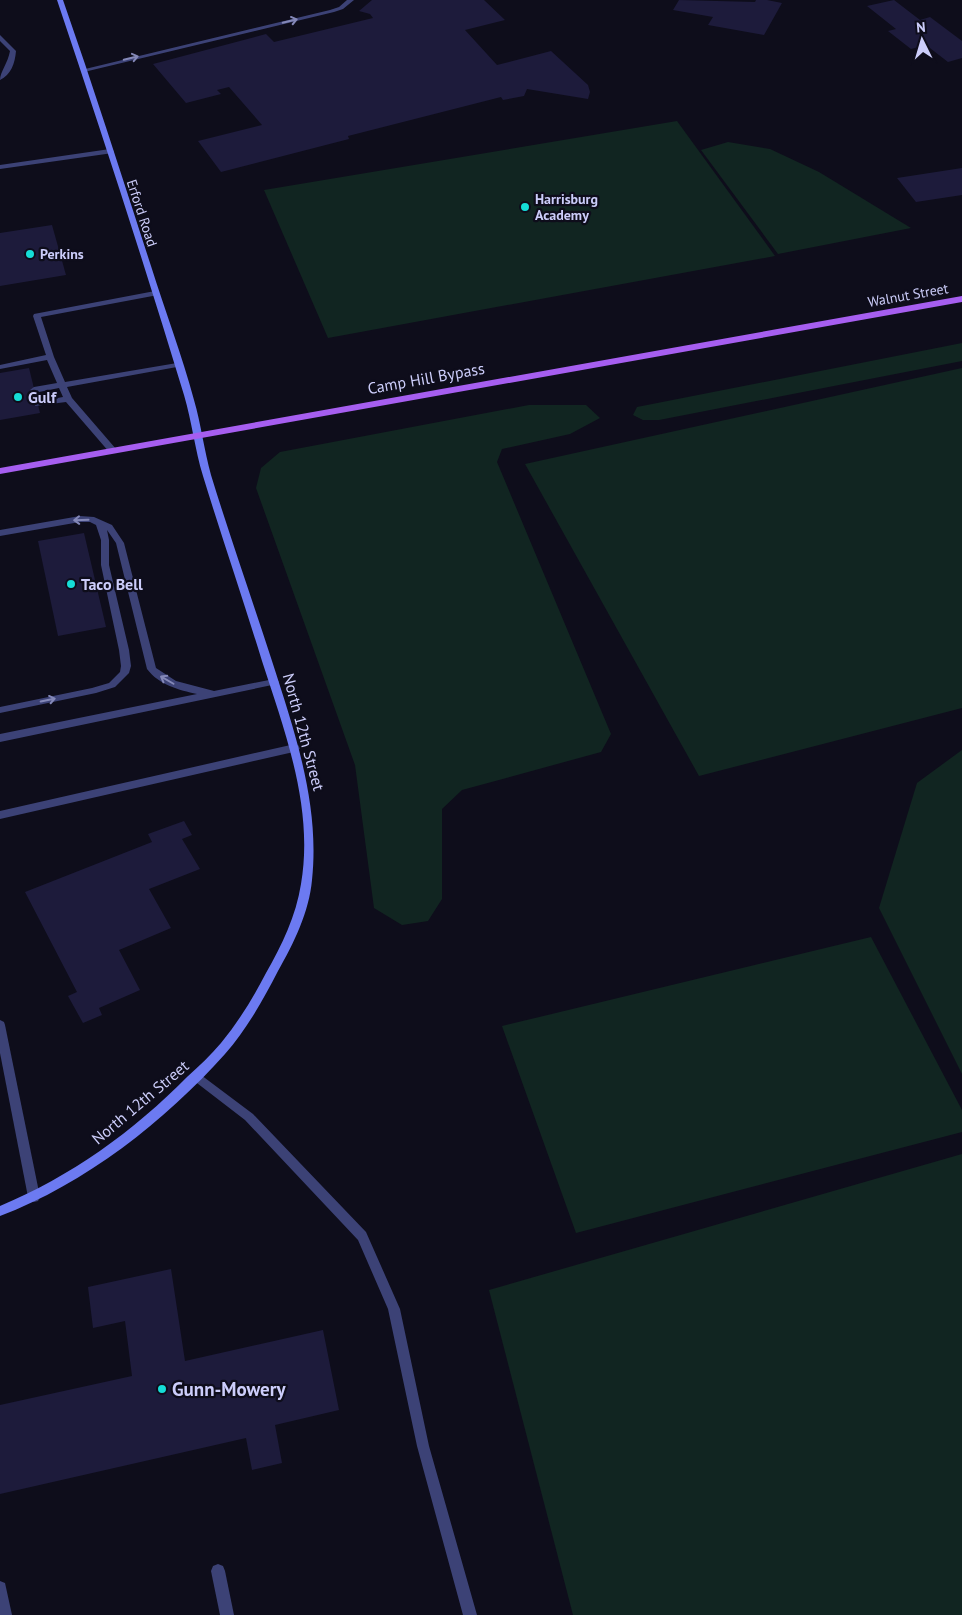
<svg xmlns="http://www.w3.org/2000/svg" width="962" height="1615" viewBox="0 0 962 1615" font-family="'PT Sans',sans-serif">
<rect width="100%" height="100%" fill="#0e0d1b"/>
<g fill="#112521">
<path d="M 677,121 L 775,256 L 328,338 L 264,190 Z"/>
<path d="M 728,142 L 770,149 L 819,172 L 911,228 L 778,254 L 701,150 Z"/>
<path d="M 962,343 L 962,361 L 659,420 L 643,420 L 633,415 L 637,407 Z"/>
<path d="M 962,368 L 962,708 L 699,776 L 525,464 Z"/>
<path d="M 529,405 L 586,405 L 600,418 L 570,434 L 502,449 L 497,462 L 611,734 L 601,752 L 462,790 L 442,809 L 442,899 L 428,921 L 402,925 L 374,908 L 355,765 L 256,488 L 261,468 L 280,452 Z"/>
<path d="M 962,750 L 962,1074 L 879,908 L 917,783 Z"/>
<path d="M 871,937 L 962,1110 L 962,1132 L 576,1233 L 502,1026 Z"/>
<path d="M 962,1154 L 962,1615 L 573,1615 L 489,1290 Z"/>
</g>
<g fill="#1d1b3b">
<path d="M 372,0 L 484,0 L 505,20 L 465,30 L 497,65 L 551,51 L 588,85 L 590,92 L 588,99 L 527,89 L 524,96 L 503,100 L 501,97 L 348,136 L 349,139 L 221,172 L 198,141 L 262,125 L 229,87 L 217,90 L 221,94 L 186,103 L 153,64 L 266,34 L 274,42 L 373,18 L 370,14 L 359,11 Z"/>
<path d="M 679,0 L 755,2 L 756,0 L 767,0 L 782,3 L 764,35 L 708,25 L 713,17 L 673,10 Z"/>
<path d="M 894,0 L 920,20 L 930,17 L 962,41 L 962,58 L 948,62 L 926,45 L 911,49 L 888,31 L 896,29 L 867,6 Z"/>
<path d="M 962,168 L 962,195 L 916,202 L 897,178 Z"/>
<path d="M 52,225 L 66,275 L 0,286 L 0,233 Z"/>
<path d="M 29,368 L 40,413 L 0,420 L 0,373 Z"/>
<path d="M 84,533 L 106,627 L 58,636 L 38,541 Z"/>
<path d="M 184,821 L 192,835 L 182,839 L 200,869 L 149,889 L 171,928 L 119,950 L 140,990 L 99,1008 L 102,1015 L 83,1023 L 68,996 L 77,992 L 25,892 L 152,842 L 148,834 Z"/>
<path d="M 171,1269 L 185,1361 L 323,1330 L 339,1410 L 275,1425 L 282,1463 L 252,1470 L 246,1438 L 0,1494 L 0,1405 L 132,1376 L 125,1321 L 93,1328 L 88,1287 Z"/>
</g>
<g fill="none" stroke-linecap="round" stroke-linejoin="round">
<g fill="#3c4276" fill-rule="evenodd">
<path d="M 347,0 L 354,0 L 343,9 L 334,12 L 84,72 L 81,70 L 330,10 L 339,7 Z"/>
<path d="M 0,35 L 16,51 C 15,63 11,75 0,80 C 0,72 8,63 10,51 L 0,41 Z"/>
<path d="M 110,149 L 114,151 L 113,153 L 0,169 L 0,165 Z"/>
<path d="M 155,291 L 158,291 L 158,295 L 41,317 L 54,357 L 65,382 L 177,363 L 181,365 L 177,367 L 67,387 L 72,398 L 116,449 L 116,453 L 110,453 L 66,402 L 35,406 L 35,402 L 63,397 L 59,388 L 34,393 L 30,390 L 34,387 L 57,383 L 47,360 L 0,369 L 0,365 L 46,355 L 33,316 L 34,314 Z"/>
<path d="M 80,516 L 94,517 L 112,525 L 124,543 L 156,668 L 176,681 L 214,691 L 274,679 L 277,680 L 279,682 L 277,684 L 0,742 L 0,734 L 197,694 C 179,690 159,685 147,669 L 116,543 L 107,530 L 109,540 L 109,565 L 129,650 L 131,666 L 129,673 L 115,687 L 96,693 L 0,713 L 0,707 L 92,688 L 109,683 L 120,672 L 121,666 L 119,650 L 101,565 L 101,540 L 96,525 L 90,522 L 80,522 L 0,536 L 0,530 Z"/>
<path d="M 295,744 L 298,745 L 300,748 L 298,751 L 0,819 L 0,811 Z"/>
<path d="M 0,1020 L 4,1022 L 5,1025 L 40,1197 L 38,1201 L 34,1202 L 30,1201 L 28,1197 L 0,1053 Z"/>
<path d="M 197,1072 L 253,1114 L 366,1232 L 400,1309 L 429,1446 L 477,1615 L 463,1615 L 417,1446 L 388,1309 L 358,1240 L 245,1120 L 193,1080 L 191,1077 L 193,1074 Z"/>
<path d="M 218,1564 L 223,1566 L 225,1571 L 234,1615 L 220,1615 L 211,1571 L 213,1566 Z"/>
<path d="M 0,1581 L 5,1583 L 12,1615 L 0,1615 Z"/>
</g>
<path fill="#6c7af1" fill-rule="evenodd" d="M 57,0 L 63,0 C 94,88 122,177 151,266 C 165,311 182,355 194,400 C 201,424 204,450 211,475 C 230,537 252,599 272,661 C 295,733 320,804 312,880 C 309,912 294,943 278,971 C 263,1000 247,1029 225,1054 C 165,1121 85,1184 0,1216 L 0,1206 C 70,1177 134,1131 187,1077 C 199,1066 211,1055 221,1043 C 239,1021 253,998 266,973 C 282,945 296,916 301,884 C 314,808 285,732 262,661 C 243,599 222,538 203,476 C 195,450 192,422 184,395 C 144,263 101,131 57,0 Z"/>
<path fill="#a65ef0" fill-rule="evenodd" d="M 962,296 L 962,302 L 0,474 L 0,468 Z"/>
</g>
<defs><path id="oneway-shaft" d="M-6 0H5M1.5-3L5.5 0L1.5 3" fill="none" stroke-width="1.6" stroke-linecap="round" stroke-linejoin="round" transform="scale(1.25)"/></defs>
<g stroke="#8488b8">
<use href="#oneway-shaft" transform="translate(290 21) rotate(-13)"/>
<use href="#oneway-shaft" transform="translate(131 58) rotate(-14)"/>
<use href="#oneway-shaft" transform="translate(81 520) rotate(178)"/>
<use href="#oneway-shaft" transform="translate(167 680) rotate(-150)"/>
<use href="#oneway-shaft" transform="translate(48 700) rotate(-12)"/>
</g>
<g fill="#15ddd7" stroke="#0e0d1b" stroke-width="2">
<circle cx="525" cy="207" r="5"/>
<circle cx="30" cy="254" r="5"/>
<circle cx="18" cy="397" r="5"/>
<circle cx="71" cy="584" r="5"/>
<circle cx="162" cy="1389" r="5"/>
</g>
<g text-anchor="middle" stroke-width="4.5" stroke-linejoin="round" paint-order="stroke">
<g font-size="14" font-weight="bold" fill="#cccdfa" stroke="#0e0d1b" text-anchor="start">
<text x="535" y="204">Harrisburg<tspan x="535" dy="16">Academy</tspan></text>
<text x="40" y="259">Perkins</text>
</g>
<g font-size="14" fill="#cccdfa" stroke="#0e0d1b">
<text transform="translate(142 213) rotate(72)" y="5">Erford Road</text>
<text transform="translate(908 295) rotate(-10)" y="5">Walnut Street</text>
</g>
<g font-size="16" fill="#cccdfa" stroke="#0e0d1b">
<text transform="translate(426 378) rotate(-10)" y="6">Camp Hill Bypass</text>
<text transform="translate(304 732) rotate(75)" y="6">North 12th Street</text>
<text transform="translate(140 1102) rotate(-40)" y="6">North 12th Street</text>
</g>
<g font-size="16" font-weight="bold" fill="#cccdfa" stroke="#0e0d1b" text-anchor="start">
<text x="28" y="403">Gulf</text>
<text x="81" y="590">Taco Bell</text>
</g>
<g font-size="19" font-weight="bold" fill="#cccdfa" stroke="#0e0d1b" text-anchor="start">
<text x="172" y="1396">Gunn-Mowery</text>
</g>
</g>
<g transform="translate(922 40) rotate(355)" stroke="#0e0d1b" stroke-width="4" paint-order="stroke">
<path d="M0-4L9 19L0 12L-9 19Z" fill="#cccdfa"/>
<text y="-8" font-size="14" font-weight="bold" text-anchor="middle" fill="#cccdfa">N</text>
</g>
</svg>
